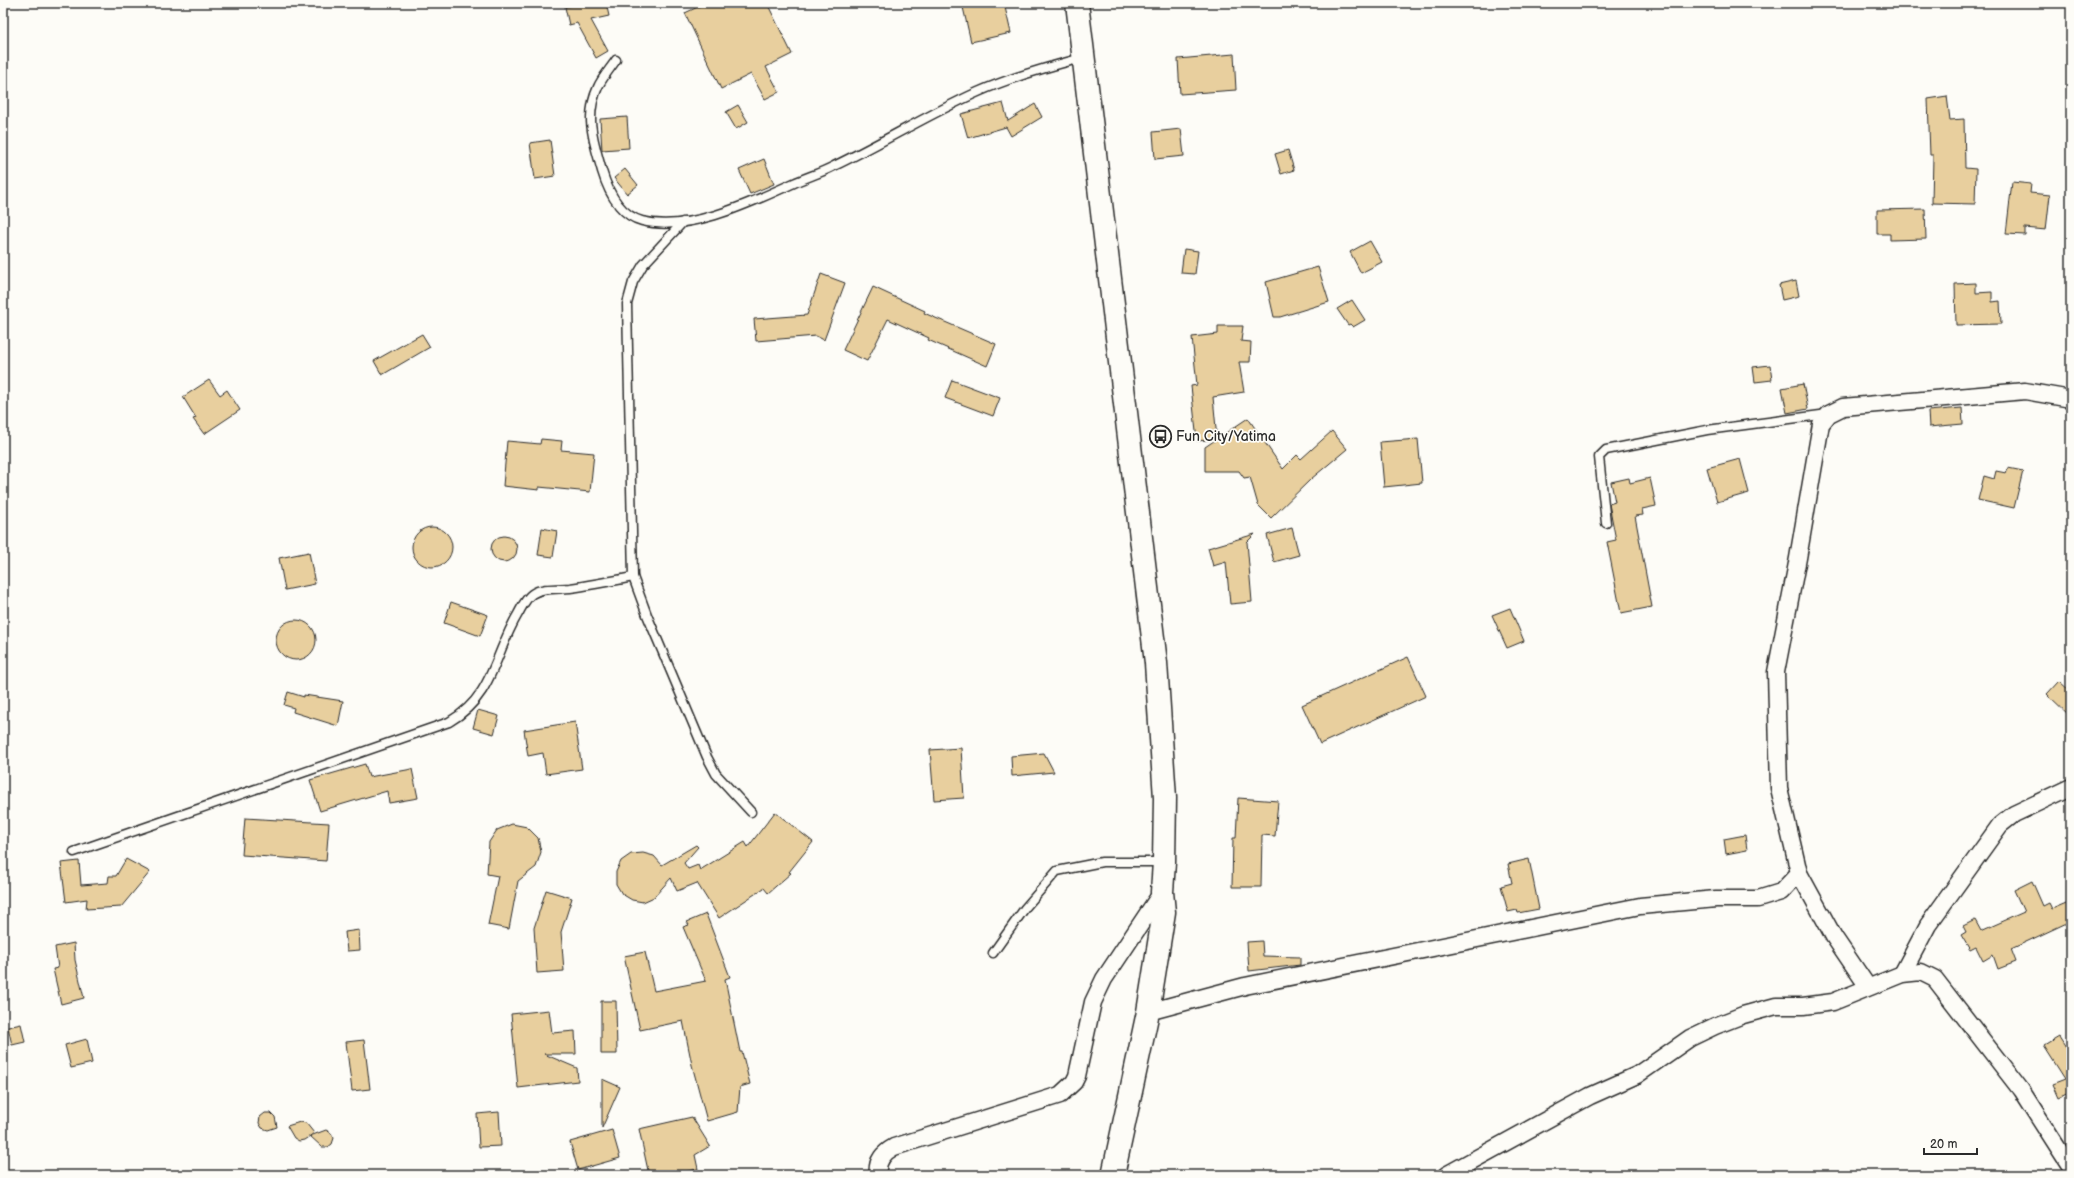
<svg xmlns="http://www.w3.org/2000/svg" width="2074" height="1178" viewBox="0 0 2074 1178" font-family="'Balsamiq Sans',sans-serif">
<rect width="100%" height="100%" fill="#fdfcf7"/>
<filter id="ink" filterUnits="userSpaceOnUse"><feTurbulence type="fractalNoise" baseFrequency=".025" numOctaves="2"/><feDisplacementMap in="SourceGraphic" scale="8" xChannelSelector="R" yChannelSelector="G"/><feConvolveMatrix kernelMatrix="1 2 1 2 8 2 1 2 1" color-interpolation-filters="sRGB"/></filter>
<g filter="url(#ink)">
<g fill="#e8cf9e" stroke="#2b2b2b">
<path d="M 583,3 L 606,3 L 609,16 L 591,20 L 608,51 L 596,58 L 577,23 L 569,25 L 565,7 Z"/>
<path d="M 706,3 L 767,3 L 792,54 L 766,67 L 779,92 L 765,99 L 751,74 L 721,89 L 685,13 Z"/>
<path d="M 962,3 L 1004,3 L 1011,33 L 971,42 Z"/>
<path d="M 1234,54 L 1236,90 L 1180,94 L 1178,59 Z"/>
<path d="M 1947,96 L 1950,120 L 1964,119 L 1965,168 L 1976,169 L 1975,204 L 1932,203 L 1933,155 L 1930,155 L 1928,99 Z"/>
<path d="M 1003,103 L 1008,121 L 1035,104 L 1042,117 L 1011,136 L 1006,127 L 968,138 L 961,114 Z"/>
<path d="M 738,105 L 748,122 L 736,129 L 726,112 Z"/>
<path d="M 627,117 L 629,148 L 602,150 L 600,119 Z"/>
<path d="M 1181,129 L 1184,156 L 1155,159 L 1153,132 Z"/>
<path d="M 550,140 L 555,176 L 535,179 L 530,143 Z"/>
<path d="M 1288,150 L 1294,170 L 1281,174 L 1275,154 Z"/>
<path d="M 764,159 L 774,184 L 750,194 L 739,170 Z"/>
<path d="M 625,169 L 638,185 L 627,194 L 614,178 Z"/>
<path d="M 2012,182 L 2031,184 L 2030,193 L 2050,195 L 2046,230 L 2025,228 L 2025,235 L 2006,234 Z"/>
<path d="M 1925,209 L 1926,239 L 1890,240 L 1890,234 L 1877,234 L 1877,210 Z"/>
<path d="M 1370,241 L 1382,262 L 1361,273 L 1350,252 Z"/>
<path d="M 1184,249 L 1198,251 L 1195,274 L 1181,273 Z"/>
<path d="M 1318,267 L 1329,302 L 1280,317 L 1274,317 L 1266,282 Z"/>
<path d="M 821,274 L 845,283 L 824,340 L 816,336 L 756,341 L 754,319 L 807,315 Z"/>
<path d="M 1796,281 L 1799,296 L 1782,300 L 1779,285 Z"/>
<path d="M 1976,283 L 1976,293 L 1992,292 L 1992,302 L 2000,301 L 2001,324 L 1956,325 L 1955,284 Z"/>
<path d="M 873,287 L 925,311 L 924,313 L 996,344 L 987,366 L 928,340 L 929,338 L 888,319 L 867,361 L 843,350 Z"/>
<path d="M 1352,300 L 1365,320 L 1353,327 L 1350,324 L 1348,325 L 1337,309 Z"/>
<path d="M 1218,326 L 1243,326 L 1241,341 L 1251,342 L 1250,362 L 1239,362 L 1244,392 L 1213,397 L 1217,439 L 1197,441 L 1191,386 L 1197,385 L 1192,337 L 1218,334 Z"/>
<path d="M 422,334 L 430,347 L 382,375 L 374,361 Z"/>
<path d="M 1770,365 L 1772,380 L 1755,382 L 1753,367 Z"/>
<path d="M 209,380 L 220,395 L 227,390 L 240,410 L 204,434 L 193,419 L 196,418 L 183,397 Z"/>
<path d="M 952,380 L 1000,398 L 993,416 L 945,398 Z"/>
<path d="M 1803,384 L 1808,409 L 1787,413 L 1782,388 Z"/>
<path d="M 1962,408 L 1963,424 L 1929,427 L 1928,411 Z"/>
<path d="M 1248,418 L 1283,469 L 1297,455 L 1301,459 L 1332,431 L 1347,449 L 1311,479 L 1271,518 L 1258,505 L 1250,477 L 1244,478 L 1239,471 L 1205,471 L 1205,447 Z"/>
<path d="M 541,439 L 562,441 L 561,450 L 594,453 L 590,492 L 539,487 L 539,490 L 503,486 L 507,441 L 540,444 Z"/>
<path d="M 1418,439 L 1422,483 L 1384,487 L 1380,442 Z"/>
<path d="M 1740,459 L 1749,493 L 1717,502 L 1707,468 Z"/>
<path d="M 2008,468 L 2023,471 L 2014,508 L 1978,500 L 1984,476 L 1994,479 L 1996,471 L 2006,473 Z"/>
<path d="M 1629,478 L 1630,483 L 1650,478 L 1656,506 L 1642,509 L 1643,515 L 1635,516 L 1652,607 L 1621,613 L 1607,542 L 1616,540 L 1609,504 L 1615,502 L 1611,482 Z"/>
<circle cx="432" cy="547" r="20"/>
<path d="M 542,528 L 557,531 L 553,557 L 538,555 Z"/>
<path d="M 1292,528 L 1299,555 L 1274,562 L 1267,535 Z"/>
<path d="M 1255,534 L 1247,542 L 1252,602 L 1230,604 L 1226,562 L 1213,566 L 1208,548 Z"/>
<circle cx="504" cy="549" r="13"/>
<path d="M 309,552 L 315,584 L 285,590 L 279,558 Z"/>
<path d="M 451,602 L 488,615 L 480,636 L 444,623 Z"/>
<path d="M 1510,608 L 1524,641 L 1507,648 L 1492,615 Z"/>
<circle cx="296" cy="640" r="20"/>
<path d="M 1408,657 L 1426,696 L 1320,744 L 1302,705 Z"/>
<path d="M 2059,681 L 2071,692 L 2071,717 L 2047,694 Z"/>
<path d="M 288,692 L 304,697 L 304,695 L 343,701 L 338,726 L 293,712 L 294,708 L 284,705 Z"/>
<path d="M 478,710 L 499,716 L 494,734 L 473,728 Z"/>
<path d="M 575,722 L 582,769 L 546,774 L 543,753 L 528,756 L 524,730 Z"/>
<path d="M 961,748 L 964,798 L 934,800 L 930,750 Z"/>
<path d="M 1044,753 L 1054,772 L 1012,776 L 1011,756 Z"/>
<path d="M 365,764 L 369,777 L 412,769 L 418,798 L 389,803 L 387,791 L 320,811 L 310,780 Z"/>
<path d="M 1238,798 L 1278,801 L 1275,836 L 1262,835 L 1261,887 L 1232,887 L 1233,838 L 1236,838 Z"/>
<path d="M 775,812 L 813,842 L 789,872 L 791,873 L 768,893 L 764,888 L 719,918 L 697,883 L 677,891 L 671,878 L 654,897 L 643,902 L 632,900 L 622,894 L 616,884 L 616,872 L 621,861 L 631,854 L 643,853 L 654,856 L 662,865 L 696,845 L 698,847 L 684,863 L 688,869 L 698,865 L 700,870 L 745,842 L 748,847 Z"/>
<path d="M 245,818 L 329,823 L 326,861 L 242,855 Z"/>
<path d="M 512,824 L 527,827 L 538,838 L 541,852 L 536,867 L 518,881 L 509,929 L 488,925 L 498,876 L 487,874 L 489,842 L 497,830 Z"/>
<path d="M 1745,835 L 1747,850 L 1726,854 L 1724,839 Z"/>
<path d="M 126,859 L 150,872 L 121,907 L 86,909 L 87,899 L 66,902 L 61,863 L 79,861 L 81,885 L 108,883 L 109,876 L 116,876 Z"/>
<path d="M 1529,859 L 1539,909 L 1518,913 L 1517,910 L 1508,912 L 1501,886 L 1512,883 L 1508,864 Z"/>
<path d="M 2032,881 L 2043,906 L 2049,903 L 2052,909 L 2071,901 L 2071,921 L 2011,949 L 2016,962 L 1998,969 L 1993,955 L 1983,961 L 1976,947 L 1970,950 L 1961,935 L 1966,932 L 1963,926 L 1975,920 L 1981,931 L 2024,912 L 2014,890 Z"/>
<path d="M 546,890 L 572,898 L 561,932 L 564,971 L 537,973 L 534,928 Z"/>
<path d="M 706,914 L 730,977 L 725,979 L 740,1052 L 742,1052 L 750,1084 L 740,1087 L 738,1112 L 707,1121 L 692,1065 L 683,1021 L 640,1030 L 624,956 L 645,952 L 654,991 L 706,981 L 683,927 L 689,925 L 687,922 Z"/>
<path d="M 359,930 L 360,950 L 347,951 L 345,932 Z"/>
<path d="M 1262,941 L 1263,956 L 1300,957 L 1300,965 L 1249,971 L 1247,942 Z"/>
<path d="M 74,943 L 75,960 L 84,998 L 61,1004 L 53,969 L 58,968 L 55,947 Z"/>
<path d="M 601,1001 L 616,1001 L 617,1054 L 601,1054 Z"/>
<path d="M 549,1010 L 552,1033 L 575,1031 L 576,1054 L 544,1054 L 577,1068 L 578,1081 L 518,1088 L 511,1014 Z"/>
<path d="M 21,1024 L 25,1042 L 12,1045 L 8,1027 Z"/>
<path d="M 2059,1037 L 2071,1056 L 2071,1092 L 2058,1098 L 2052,1084 L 2065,1079 L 2044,1046 Z"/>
<path d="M 87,1039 L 92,1063 L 71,1068 L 65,1045 Z"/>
<path d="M 364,1040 L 370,1089 L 352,1091 L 346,1042 Z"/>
<path d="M 602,1079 L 620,1087 L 602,1128 Z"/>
<path d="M 499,1112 L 501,1146 L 479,1147 L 477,1114 Z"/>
<path d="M 265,1113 L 271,1113 L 275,1117 L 277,1127 L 268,1130 L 262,1128 L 259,1123 L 260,1117 Z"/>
<path d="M 692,1117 L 710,1146 L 695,1155 L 698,1169 L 670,1175 L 649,1175 L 639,1129 Z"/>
<path d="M 300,1122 L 306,1123 L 314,1133 L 310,1136 L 326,1130 L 331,1133 L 334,1138 L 332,1144 L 328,1147 L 322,1147 L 310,1136 L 304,1140 L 299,1141 L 294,1138 L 287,1126 Z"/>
<path d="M 612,1130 L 620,1158 L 578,1170 L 570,1142 Z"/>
</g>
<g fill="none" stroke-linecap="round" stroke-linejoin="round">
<defs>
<g id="lane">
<path d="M 616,60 C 610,69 602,78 598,87 C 584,117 594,142 602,171 C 608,191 620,215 642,221 C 689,233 752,202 794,183 C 807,177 821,173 834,166 C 882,143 929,114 978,92 C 1012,77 1047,67 1082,58"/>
<path d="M 683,222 L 643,265 L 633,282 L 627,304 L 633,577 L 647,615 L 707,757 L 716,774 L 751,812"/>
<path d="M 1606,523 L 1599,457 L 1606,450 L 1707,430 L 1828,414"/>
<path d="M 74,852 L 449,722 C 494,696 494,654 518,614 C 522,607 525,599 532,594 C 542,587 558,589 570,588 C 591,585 612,581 633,577"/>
<path d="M 993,953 L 1025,908 L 1057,871 L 1102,862 L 1163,862"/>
</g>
<g id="street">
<path d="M 1799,873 L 1834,937 L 1868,987"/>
<path d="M 1902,974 L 1928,925 L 2000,825 L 2014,814 L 2071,787"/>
<path d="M 1148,1012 L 1245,986 L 1640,906 L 1716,899 L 1758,899 L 1781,892 L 1799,873 L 1779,788 L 1776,672 L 1798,558 L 1821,424 L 1829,414 L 1843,407 L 2025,391 L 2071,399"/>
<path d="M 878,1175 C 876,1162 883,1153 894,1147 L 1060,1095 L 1074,1082 L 1077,1076 L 1093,1002 L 1104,979 L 1162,892"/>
<path d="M 1446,1175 L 1590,1096 L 1637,1075 L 1690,1038 L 1715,1026 L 1743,1015 L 1776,1006 L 1803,1006 L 1833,1002 L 1902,974 L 1921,972 L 1935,979 L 2021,1090 L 2071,1168"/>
</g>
<path id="secondary" d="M 1077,3 L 1156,663 L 1165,798 L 1164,862 L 1162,892 L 1164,912 L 1148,1012 L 1113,1175"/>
</defs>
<use href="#lane" stroke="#2b2b2b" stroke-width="11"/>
<use href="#street" stroke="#2b2b2b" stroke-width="19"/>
<use href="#secondary" stroke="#2b2b2b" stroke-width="25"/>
<use href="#lane" stroke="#fdfcf7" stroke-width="8"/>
<use href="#street" stroke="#fdfcf7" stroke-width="16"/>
<use href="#secondary" stroke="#fdfcf7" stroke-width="22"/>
</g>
</g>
<defs>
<symbol id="bus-ring" viewBox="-11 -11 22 22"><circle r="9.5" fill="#fdfcf7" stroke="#2b2b2b" stroke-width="1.5"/><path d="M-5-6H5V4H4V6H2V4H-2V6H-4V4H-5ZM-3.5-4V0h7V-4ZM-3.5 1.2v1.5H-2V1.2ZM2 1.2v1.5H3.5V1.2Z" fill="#2b2b2b"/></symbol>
</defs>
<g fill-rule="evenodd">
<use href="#bus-ring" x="1148" y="424" width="25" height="25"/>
</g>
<g text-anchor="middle" stroke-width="3.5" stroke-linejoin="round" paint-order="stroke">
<g font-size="14" fill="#2b2b2b" stroke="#fdfcf7" text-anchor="start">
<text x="1176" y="441">Fun City/Yatima</text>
</g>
</g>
<rect width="2074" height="1178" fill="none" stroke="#fdfcf7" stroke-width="16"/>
<rect x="8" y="8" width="2058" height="1162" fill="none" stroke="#2b2b2b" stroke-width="1.5" filter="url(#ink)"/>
<path d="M1924 1148v6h53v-6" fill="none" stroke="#2b2b2b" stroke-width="2"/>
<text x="1930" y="1148" font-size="12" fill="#2b2b2b" stroke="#fdfcf7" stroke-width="3" paint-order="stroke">20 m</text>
</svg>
